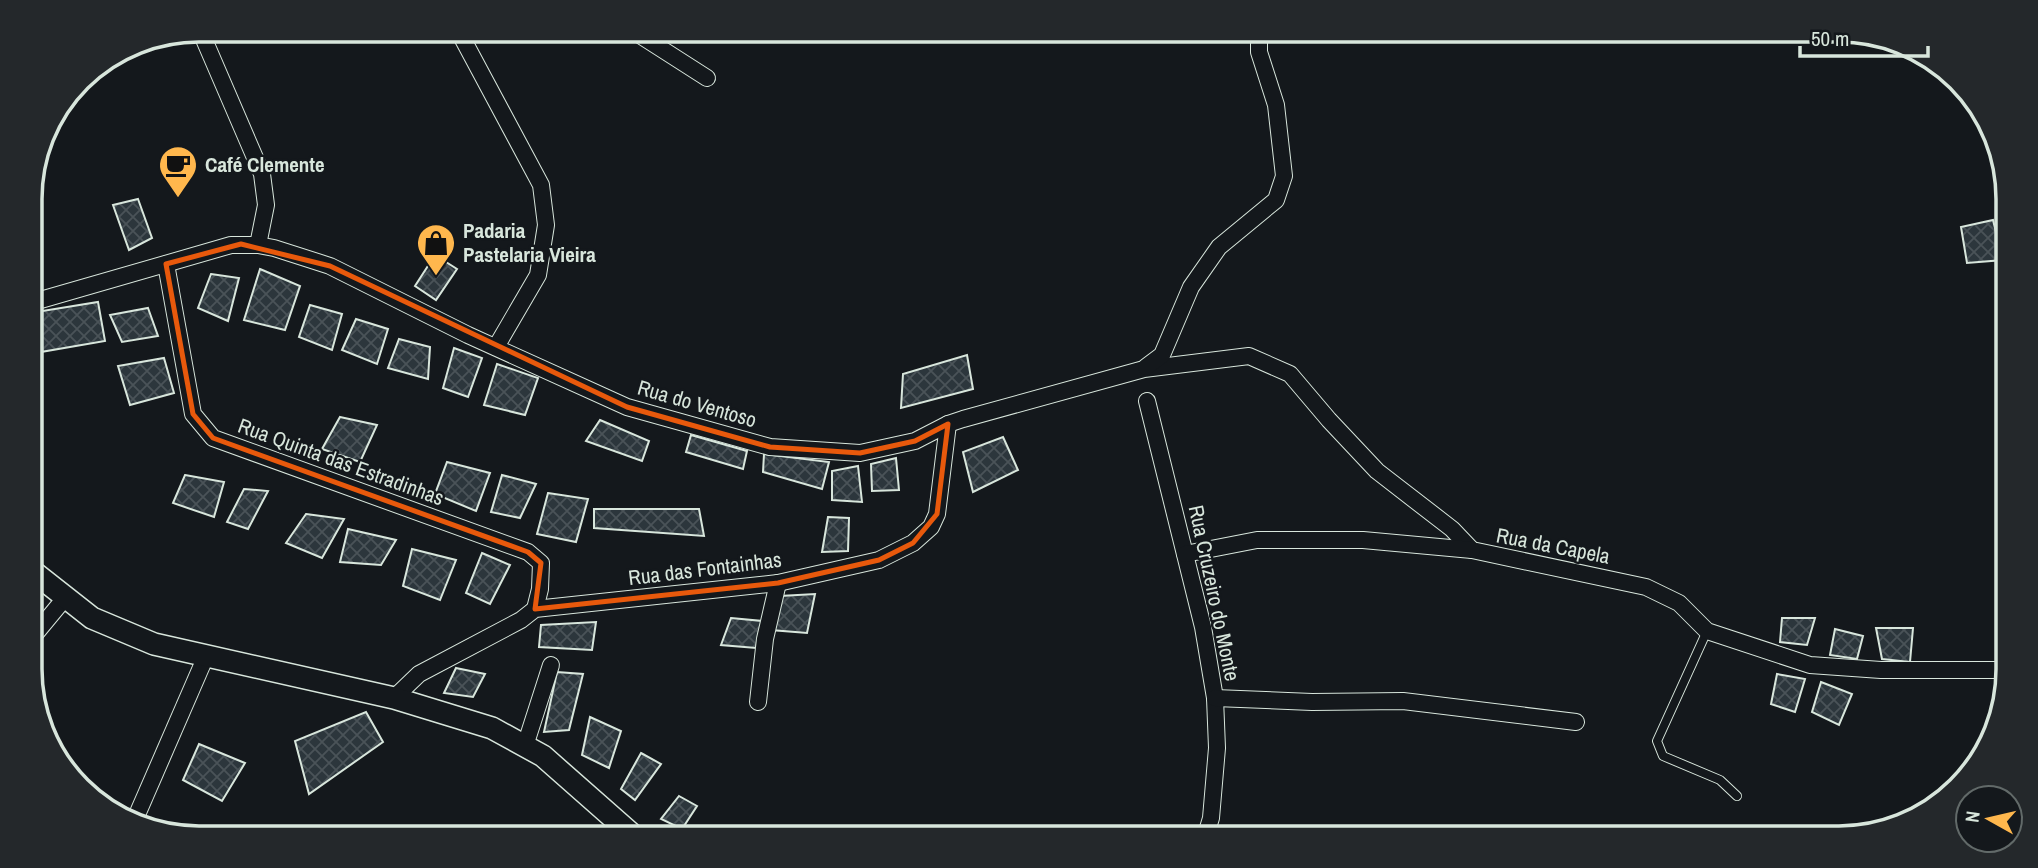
<svg xmlns="http://www.w3.org/2000/svg" width="2038" height="868" viewBox="0 0 2038 868" font-family="'Archivo Narrow',sans-serif">
<defs>
<pattern id="building-cross-hatch" width="8" height="8" patternUnits="userSpaceOnUse" patternTransform="scale(1.75)"><rect width="8" height="8" fill="#2c363c"/><path d="M0 0l8 8M0 8l8-8" fill="none" stroke="#4a5358"/></pattern>
</defs>
<rect width="100%" height="100%" fill="#14181c"/>
<g fill="url(#building-cross-hatch)" stroke="#d8e6dc" stroke-width="2">
<path d="M 138,199 L 152,238 L 129,250 L 113,205 Z"/>
<path d="M 1993,220 L 2003,260 L 1967,263 L 1961,227 Z"/>
<path d="M 435,255 L 457,269 L 436,300 L 415,286 Z"/>
<path d="M 260,269 L 300,286 L 285,330 L 244,320 Z"/>
<path d="M 211,274 L 239,278 L 228,321 L 198,308 Z"/>
<path d="M 98,302 L 105,341 L 35,353 L 30,313 Z"/>
<path d="M 310,305 L 342,314 L 332,350 L 299,337 Z"/>
<path d="M 148,308 L 158,336 L 122,342 L 110,315 Z"/>
<path d="M 356,319 L 388,329 L 377,364 L 342,350 Z"/>
<path d="M 399,339 L 430,347 L 428,379 L 388,368 Z"/>
<path d="M 454,348 L 482,358 L 468,397 L 443,388 Z"/>
<path d="M 967,355 L 973,389 L 901,408 L 903,374 Z"/>
<path d="M 164,358 L 174,393 L 130,405 L 118,366 Z"/>
<path d="M 497,364 L 538,378 L 525,415 L 484,405 Z"/>
<path d="M 340,417 L 377,425 L 360,462 L 322,449 Z"/>
<path d="M 600,420 L 649,441 L 642,461 L 586,441 Z"/>
<path d="M 691,435 L 747,451 L 743,469 L 686,452 Z"/>
<path d="M 1003,437 L 1018,470 L 973,492 L 963,452 Z"/>
<path d="M 764,454 L 829,462 L 822,489 L 763,472 Z"/>
<path d="M 896,458 L 899,490 L 872,491 L 871,464 Z"/>
<path d="M 447,462 L 490,473 L 476,511 L 435,494 Z"/>
<path d="M 858,466 L 862,502 L 832,500 L 832,471 Z"/>
<path d="M 185,475 L 224,482 L 214,517 L 173,503 Z"/>
<path d="M 502,475 L 536,484 L 520,518 L 491,512 Z"/>
<path d="M 244,489 L 268,491 L 248,529 L 227,522 Z"/>
<path d="M 548,493 L 588,499 L 576,542 L 537,534 Z"/>
<path d="M 594,509 L 699,509 L 704,536 L 594,528 Z"/>
<path d="M 306,514 L 344,519 L 322,558 L 286,543 Z"/>
<path d="M 828,517 L 849,518 L 848,551 L 822,552 Z"/>
<path d="M 348,529 L 396,540 L 381,565 L 340,562 Z"/>
<path d="M 412,549 L 456,560 L 440,600 L 403,586 Z"/>
<path d="M 482,553 L 510,565 L 490,604 L 466,593 Z"/>
<path d="M 815,594 L 807,633 L 771,630 L 780,596 Z"/>
<path d="M 731,618 L 762,621 L 756,648 L 721,645 Z"/>
<path d="M 1782,618 L 1815,618 L 1807,645 L 1780,642 Z"/>
<path d="M 596,622 L 592,650 L 539,647 L 541,625 Z"/>
<path d="M 1876,628 L 1913,628 L 1910,662 L 1882,659 Z"/>
<path d="M 1835,629 L 1863,636 L 1857,659 L 1830,655 Z"/>
<path d="M 456,668 L 485,674 L 473,697 L 444,693 Z"/>
<path d="M 557,672 L 583,674 L 569,730 L 544,732 Z"/>
<path d="M 1777,674 L 1805,679 L 1795,712 L 1771,704 Z"/>
<path d="M 1821,682 L 1852,694 L 1839,725 L 1812,712 Z"/>
<path d="M 366,712 L 383,742 L 309,794 L 295,741 Z"/>
<path d="M 590,717 L 621,731 L 609,768 L 582,755 Z"/>
<path d="M 199,744 L 245,763 L 222,801 L 183,780 Z"/>
<path d="M 641,753 L 661,764 L 635,800 L 621,789 Z"/>
<path d="M 679,796 L 697,806 L 682,829 L 661,819 Z"/>
<path d="M 728,828 L 745,838 L 719,838 Z"/>
</g>
<g fill="none" stroke-linecap="round" stroke-linejoin="round">
<defs>
<path id="lane" d="M 1707,631 L 1657,741 L 1663,756 L 1720,780 L 1737,796"/>
<g id="street">
<path d="M 200,30 L 262,174 L 266,205 L 258,245"/>
<path d="M 458,30 L 541,185 L 546,225 L 538,275 L 496,347"/>
<path d="M 632,30 L 707,78"/>
<path d="M 166,264 L 193,414 L 213,438 L 528,552 L 541,563 L 540,589 L 535,609"/>
<path d="M 30,303 L 231,245 L 258,245 L 274,248 L 330,266 L 468,335 L 627,407 L 770,447 L 860,453 L 915,441 L 948,424 L 963,419 L 1144,369 L 1249,356 L 1290,374 L 1329,420 L 1377,471 L 1452,529 L 1472,550 L 1646,587 L 1679,603 L 1707,631 L 1810,665 L 1881,670 L 2008,670"/>
<path d="M 1146,367 L 1162,355 L 1191,287 L 1219,247 L 1276,200 L 1284,176 L 1276,105 L 1259,52 L 1259,30"/>
<path d="M 1147,401 L 1203,627 L 1215,698 L 1217,748 L 1211,818 L 1205,838"/>
<path d="M 31,425 L 34,461 L 31,494"/>
<path d="M 1185,554 L 1257,540 L 1363,540 L 1472,550"/>
<path d="M 31,639 L 65,598"/>
<path d="M 394,698 L 419,674 L 521,620 L 535,609 L 778,583 L 879,560 L 913,543 L 931,527 L 937,514 L 948,424"/>
<path d="M 1215,698 L 1312,702 L 1403,701 L 1576,722"/>
<path d="M 758,702 L 765,639 L 778,583"/>
<path d="M 525,746 L 551,665"/>
<path d="M 133,824 L 206,656"/>
</g>
<path id="secondary" d="M 31,570 L 92,618 L 154,644 L 394,698 L 492,728 L 543,756 L 636,838"/>
</defs>
<use href="#lane" stroke="#d8e6dc" stroke-width="10"/>
<use href="#street" stroke="#d8e6dc" stroke-width="18"/>
<use href="#secondary" stroke="#d8e6dc" stroke-width="24"/>
<use href="#lane" stroke="#14181c" stroke-width="8"/>
<use href="#street" stroke="#14181c" stroke-width="16"/>
<use href="#secondary" stroke="#14181c" stroke-width="21"/>
</g>
<path fill="none" stroke="#e8590c" stroke-width="5" stroke-linejoin="round" d="M 241,244 L 330,266 L 627,407 L 770,447 L 860,453 L 915,441 L 948,424 L 937,514 L 913,543 L 879,560 L 778,583 L 535,609 L 541,563 L 528,552 L 213,438 L 193,414 L 166,264 Z"/>
<defs>
<symbol id="cafe-pin" viewBox="-11 -11 22 30"><path d="M0 17L-7.5 6A9.5 9.5 0 1 1 7.5 6Z" fill="#ffb74d" stroke="#14181c"/><path d="M-5.5-4.5H6V0H3Q3 3.5 0 3.5H-2.5Q-5.5 3.5-5.5 0ZM3-3.2v2h1.7v-2ZM-6 4.5H4V6H-6Z" fill="#111"/></symbol>
<symbol id="shop-pin" viewBox="-11 -11 22 30"><path d="M0 17L-7.5 6A9.5 9.5 0 1 1 7.5 6Z" fill="#ffb74d" stroke="#14181c"/><path d="M-5-2.5h2.3a2.7 3.5 0 0 1 5.4 0H5L5.5 6h-11ZM-1.5-2.5h3a1.5 2.3 0 0 0-3 0Z" fill="#111"/></symbol>
</defs>
<g fill-rule="evenodd">
<use href="#cafe-pin" x="156" y="143" width="44" height="60"/>
<use href="#shop-pin" x="414" y="221" width="44" height="60"/>
</g>
<g text-anchor="middle" stroke-width="5" stroke-linejoin="round" paint-order="stroke">
<g font-size="21" font-weight="bold" fill="#d8e6dc" stroke="#14181c" text-anchor="start">
<text x="205" y="172">Café Clemente</text>
<text x="463" y="238">Padaria<tspan x="463" dy="24">Pastelaria Vieira</tspan></text>
</g>
<g font-size="21" fill="#d8e6dc" stroke="#14181c">
<text transform="translate(697 404) rotate(16)" y="7">Rua do Ventoso</text>
<text transform="translate(341 462) rotate(20)" y="7">Rua Quinta das Estradinhas</text>
<text transform="translate(1553 546) rotate(11)" y="7">Rua da Capela</text>
<text transform="translate(705 569) rotate(-7)" y="7">Rua das Fontainhas</text>
<text transform="translate(1214 593) rotate(78)" y="7">Rua Cruzeiro do Monte</text>
</g>
</g>
<path d="M0 0H2038V868H0ZM199 42H1839A157 157 0 0 1 1996 199V669A157 157 0 0 1 1839 826H199A157 157 0 0 1 42 669V199A157 157 0 0 1 199 42Z" fill="#24282b" fill-rule="evenodd"/>
<path fill="none" stroke="#d8e6dc" stroke-width="3.5" d="M199 42H1839A157 157 0 0 1 1996 199V669A157 157 0 0 1 1839 826H199A157 157 0 0 1 42 669V199A157 157 0 0 1 199 42Z"/>
<g transform="translate(1989 819) rotate(278)"><circle r="33" fill="#14181c" stroke="#626a69" stroke-width="2"/>
<path d="M0-5L12 26L0 18L-12 26Z" fill="#ffb74d"/>
<text y="-10" font-size="19" font-weight="bold" text-anchor="middle" fill="#d8e6dc">N</text>
</g>
<path d="M1800 46v10h128v-10" fill="none" stroke="#d8e6dc" stroke-width="3.5"/>
<text x="1811" y="46" font-size="21" fill="#d8e6dc" stroke="#14181c" stroke-width="5" paint-order="stroke">50 m</text>
</svg>
